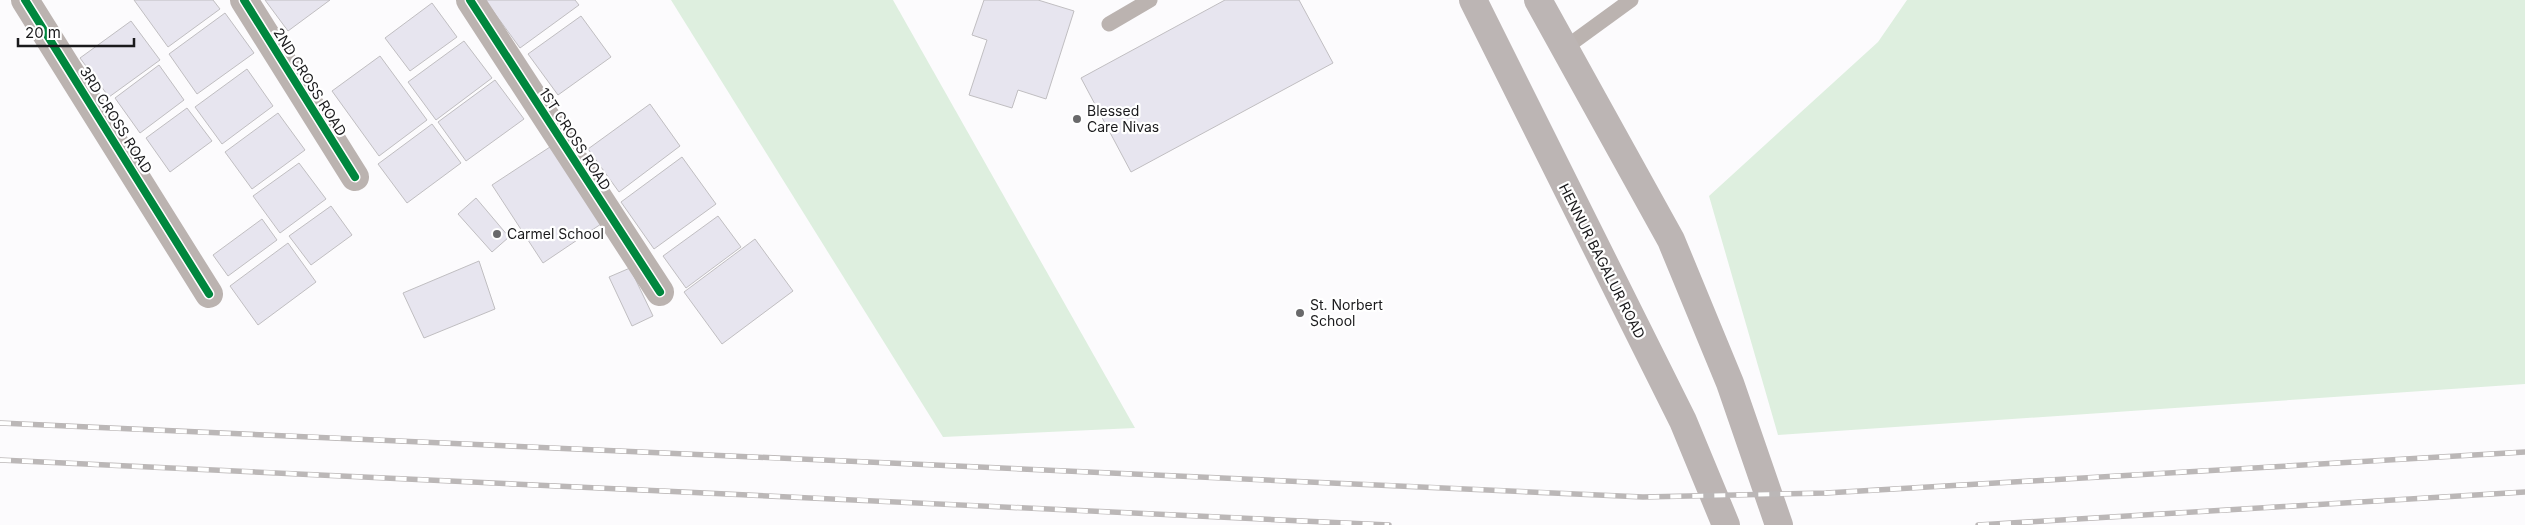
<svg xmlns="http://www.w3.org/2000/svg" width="2525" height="525" viewBox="0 0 2525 525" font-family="Inter,sans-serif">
<rect width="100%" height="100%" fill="#fcfbfd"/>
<g fill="#deefdf">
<path d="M 671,0 L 893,0 L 1135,428 L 943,437 Z"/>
<path d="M 1907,0 L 2525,0 L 2525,384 L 1778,435 L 1709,196 L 1878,42 Z"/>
</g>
<g fill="#e7e5ef" stroke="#c0bec1">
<path d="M 134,0 L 213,0 L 220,9 L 168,47 Z"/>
<path d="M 265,0 L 330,0 L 288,31 Z"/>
<path d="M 485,0 L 575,0 L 579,5 L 520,48 Z"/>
<path d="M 984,0 L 1038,0 L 1074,11 L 1046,99 L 1018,90 L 1012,108 L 969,95 L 987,40 L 972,35 Z"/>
<path d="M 1225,0 L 1299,0 L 1333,63 L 1131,172 L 1081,78 Z"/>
<path d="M 432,3 L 457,37 L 410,71 L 385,38 Z"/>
<path d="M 225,13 L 254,53 L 197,94 L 169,54 Z"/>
<path d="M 581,16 L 611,57 L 558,95 L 528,54 Z"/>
<path d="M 131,21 L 160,60 L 109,97 L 80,58 Z"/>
<path d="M 464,41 L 492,78 L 436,120 L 408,82 Z"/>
<path d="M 380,56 L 427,120 L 379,156 L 332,91 Z"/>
<path d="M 159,65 L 184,100 L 140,133 L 115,98 Z"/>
<path d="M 247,69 L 273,106 L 222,144 L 195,107 Z"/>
<path d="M 495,80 L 524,119 L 466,161 L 438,122 Z"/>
<path d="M 650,104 L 680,146 L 619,192 L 588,149 Z"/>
<path d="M 187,108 L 212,141 L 170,172 L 146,138 Z"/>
<path d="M 278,113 L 305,150 L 252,189 L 225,152 Z"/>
<path d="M 432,124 L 461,163 L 407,203 L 378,164 Z"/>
<path d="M 553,145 L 604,222 L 543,263 L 492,185 Z"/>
<path d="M 682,157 L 716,204 L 654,249 L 621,202 Z"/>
<path d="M 299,163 L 326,199 L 280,233 L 253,196 Z"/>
<path d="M 476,198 L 509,237 L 492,252 L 458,214 Z"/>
<path d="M 331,206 L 352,235 L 311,265 L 289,236 Z"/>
<path d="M 718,216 L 741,247 L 686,288 L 663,256 Z"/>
<path d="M 262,219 L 277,240 L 228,276 L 213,255 Z"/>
<path d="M 755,239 L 793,291 L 722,344 L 684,292 Z"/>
<path d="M 288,243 L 316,282 L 258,325 L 230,286 Z"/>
<path d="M 479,261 L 495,309 L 424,338 L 403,293 Z"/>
<path d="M 630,268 L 653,316 L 632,326 L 609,277 Z"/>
</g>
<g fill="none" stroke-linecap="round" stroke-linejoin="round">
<g stroke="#bbb3b0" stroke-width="15">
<path d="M 1109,24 L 1150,0"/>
<path d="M 1565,48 L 1631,0"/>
</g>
<g stroke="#bbb3b0" stroke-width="28">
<path d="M 25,0 L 209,294"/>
<path d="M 244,0 L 355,177"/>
<path d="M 470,0 L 660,292"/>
</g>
<g stroke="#bcb5b4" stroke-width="28">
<path d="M 1473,0 L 1683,421 L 1726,525"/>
<path d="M 1538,0 L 1671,240 L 1730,383 L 1779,525"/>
</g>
<defs>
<g id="rail">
<path d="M 0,423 L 1643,497 L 1826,493 L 2525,452"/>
<path d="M 0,460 L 1389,525"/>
<path d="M 1978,525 L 2525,492"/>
</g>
</defs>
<use href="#rail" stroke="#bbb7b7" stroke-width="5.5"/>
<use href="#rail" stroke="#fff" stroke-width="4" stroke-dasharray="11" stroke-linecap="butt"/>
<defs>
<g id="cycleway">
<path d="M 25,0 L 209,294"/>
<path d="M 244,0 L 355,177"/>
<path d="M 470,0 L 660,292"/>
</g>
</defs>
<use href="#cycleway" stroke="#fff" stroke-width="11"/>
<use href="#cycleway" stroke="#00873e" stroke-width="8"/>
</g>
<g fill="#69696b" stroke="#fff" stroke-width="2">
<circle cx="1077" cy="119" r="5"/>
<circle cx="497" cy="234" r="5"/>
<circle cx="1300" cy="313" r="5"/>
</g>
<g text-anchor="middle" stroke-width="4.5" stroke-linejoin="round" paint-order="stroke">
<g font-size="14" fill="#1a1a1c" stroke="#fff">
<text transform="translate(310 82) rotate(58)" y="5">2ND CROSS ROAD</text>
<text transform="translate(116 120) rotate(58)" y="5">3RD CROSS ROAD</text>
<text transform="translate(575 139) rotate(57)" y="5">1ST CROSS ROAD</text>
<text transform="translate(1602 261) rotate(63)" y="5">HENNUR BAGALUR ROAD</text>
</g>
<g font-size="14" fill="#1a1a1c" stroke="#fff" text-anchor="start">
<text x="1087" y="116">Blessed<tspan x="1087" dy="16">Care Nivas</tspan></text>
<text x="507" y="239">Carmel School</text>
<text x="1310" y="310">St. Norbert<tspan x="1310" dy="16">School</tspan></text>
</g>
</g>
<path d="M18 38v8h116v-8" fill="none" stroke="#1a1a1c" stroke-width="2.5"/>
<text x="25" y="38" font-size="15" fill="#1a1a1c" stroke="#ffffff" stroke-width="4" paint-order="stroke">20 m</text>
</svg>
